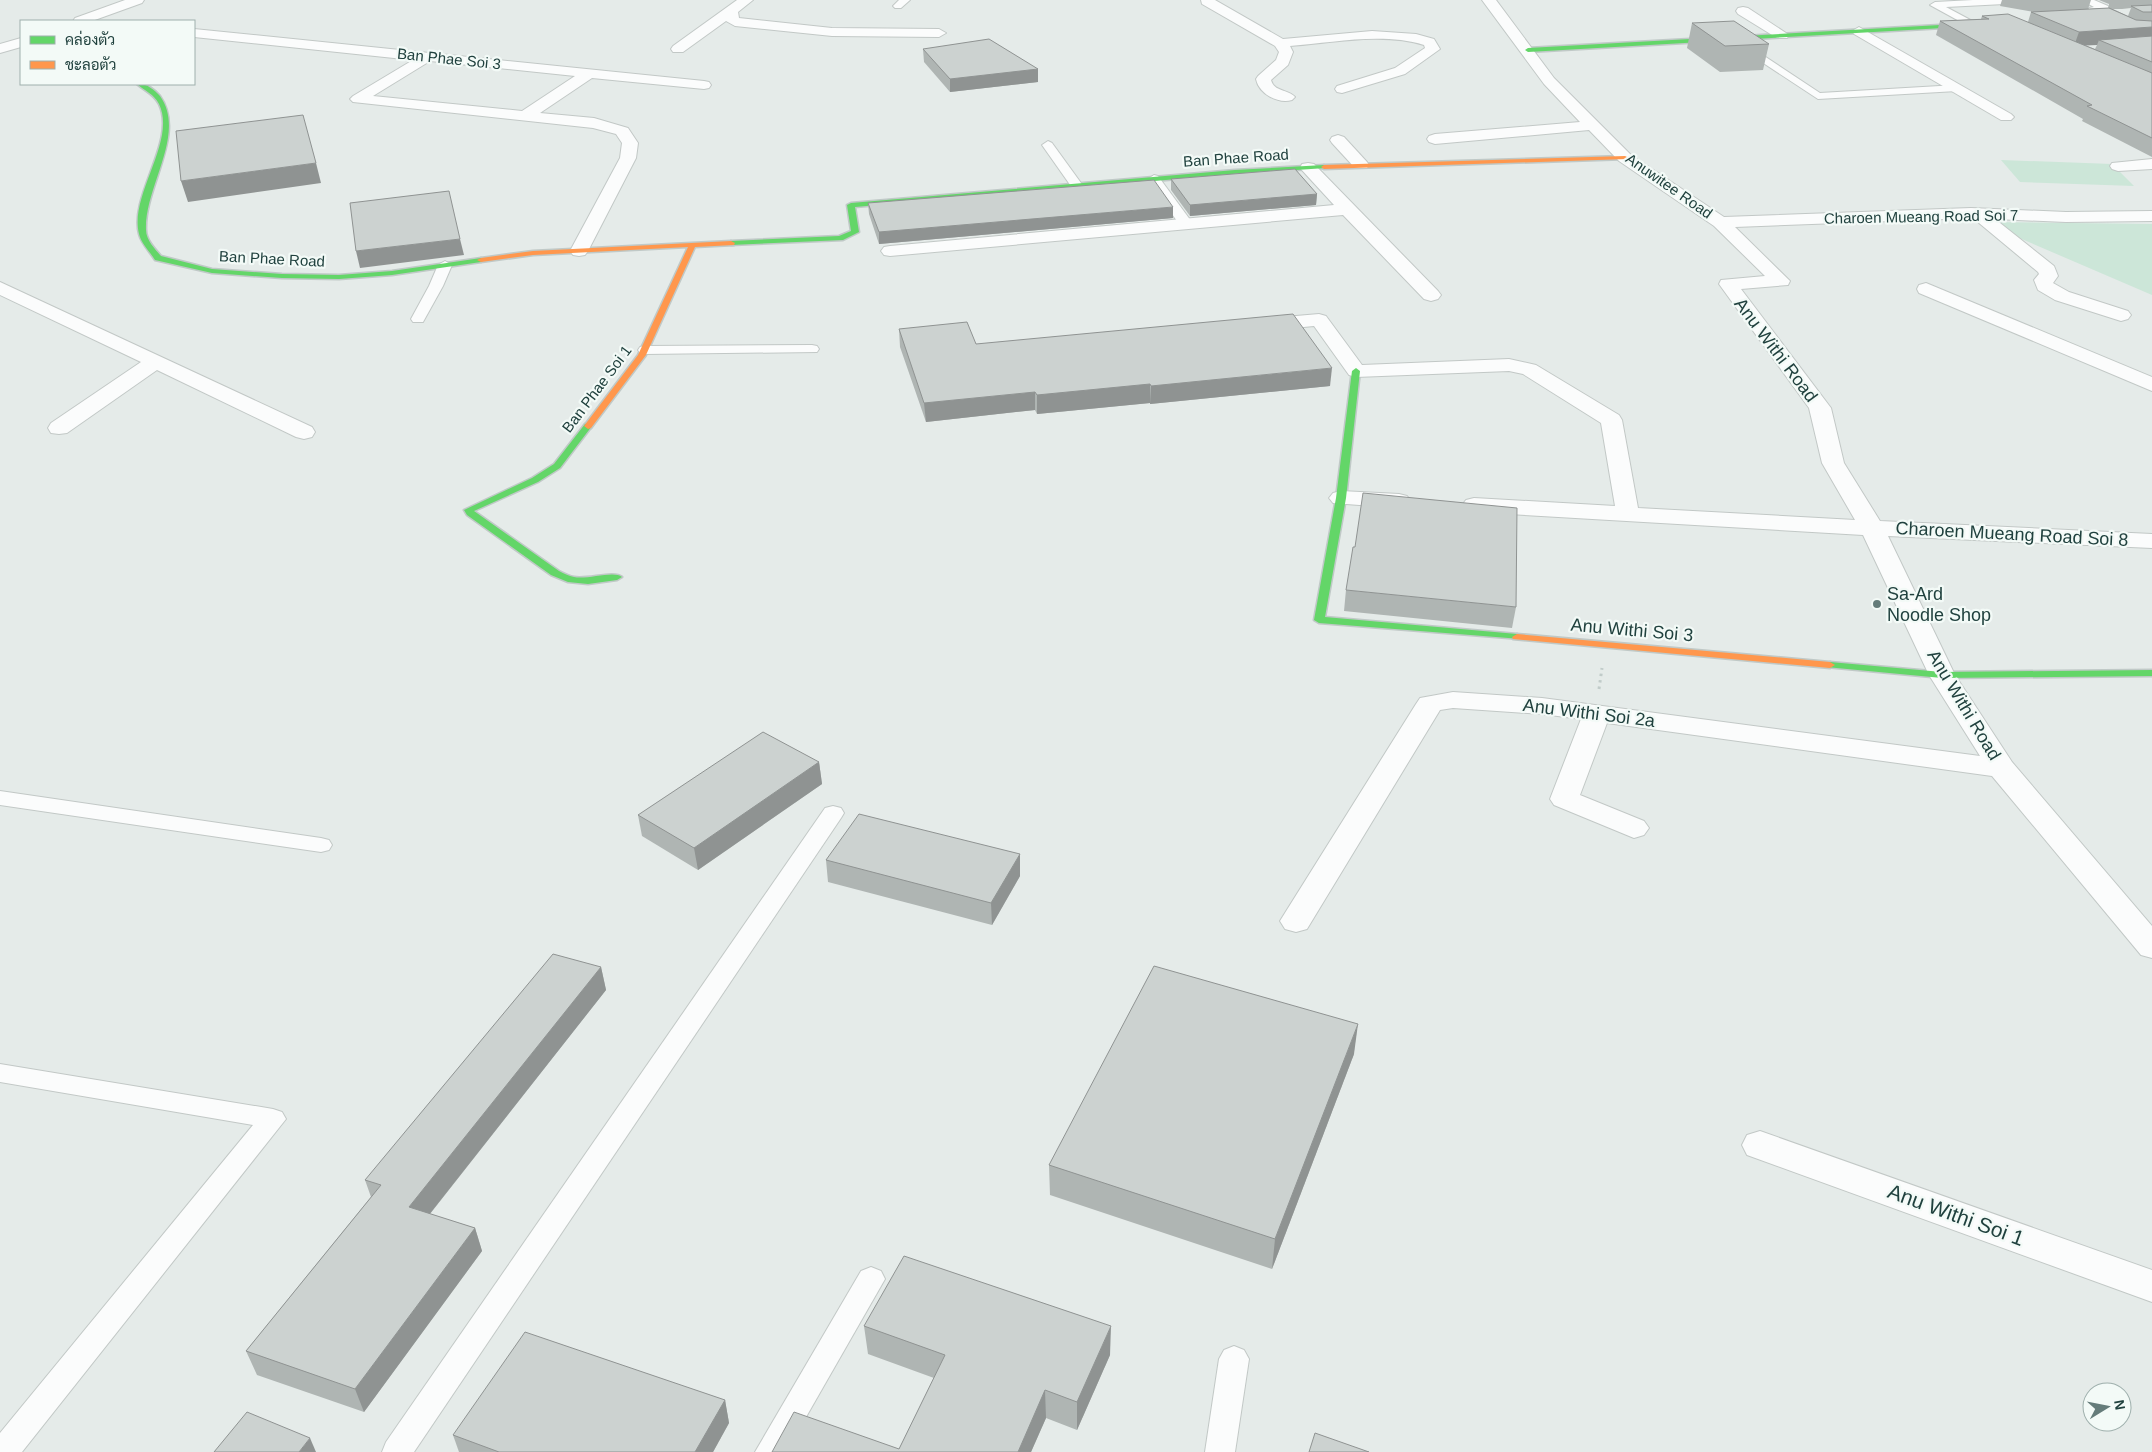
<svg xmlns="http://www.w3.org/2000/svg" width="2152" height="1452" viewBox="0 0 2152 1452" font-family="Arial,Sarabun,sans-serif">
<rect width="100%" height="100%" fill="#e5ebe9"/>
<g fill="#cce6d8">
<path d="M 2001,160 L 2112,164 L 2134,186 L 2020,182 Z"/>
<path d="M 1982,222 L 2152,224 L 2152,295 Z"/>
</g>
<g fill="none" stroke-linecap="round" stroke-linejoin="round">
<defs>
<g id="lane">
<path d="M 899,0 L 910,0 L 901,8 L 895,8 L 893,6 Z"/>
<path d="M 1973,0 L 2029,0 L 2024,3 L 1946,7 L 1976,23 L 1977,25 L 1972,28 L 1930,5 L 1935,2 Z"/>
<path d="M 2081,0 L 2094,0 L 2108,6 L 2108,10 L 2103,11 L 2138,28 L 2152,28 L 2152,34 L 2132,33 L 2089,12 L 2089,8 L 2094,7 Z"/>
<path d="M 1743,42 L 1820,93 L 1957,85 L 1962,88 L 1957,91 L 1818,99 L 1739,47 L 1738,45 Z"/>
<path d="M 1048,141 L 1052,143 L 1081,183 L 1083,186 L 1081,189 L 1073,189 L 1042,145 Z"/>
<path d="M 1154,175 L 1158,176 L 1191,221 L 1192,224 L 1191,227 L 1181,227 L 1148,179 Z"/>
<path d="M 445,261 L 452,265 L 443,286 L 423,322 L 413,322 L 411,319 L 429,286 L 438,265 Z"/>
<path d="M 812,345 L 817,346 L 819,349 L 817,352 L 645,354 L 640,353 L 638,350 L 640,347 L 645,346 Z"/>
<path d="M 0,791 L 321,838 L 329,840 L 332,845 L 329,850 L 321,852 L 0,805 Z"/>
<path d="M 833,806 L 841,808 L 844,813 L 841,818 L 414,1452 L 382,1452 L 386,1442 L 825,808 Z"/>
<path d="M 0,1064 L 273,1109 L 282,1112 L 286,1119 L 22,1452 L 0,1452 L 0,1433 L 253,1125 L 0,1082 Z"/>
<path d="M 871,1267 L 881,1271 L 885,1279 L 786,1452 L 755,1452 L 861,1271 Z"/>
<path d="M 1234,1346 L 1244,1350 L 1249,1359 L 1235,1452 L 1205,1452 L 1219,1359 L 1224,1350 Z"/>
</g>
<g id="street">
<path d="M 125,0 L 144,0 L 142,3 L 92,21 L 73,21 L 75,18 Z"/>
<path d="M 737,0 L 753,0 L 738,12 L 739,18 L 832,28 L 939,29 L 946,33 L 939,37 L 832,36 L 735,26 L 726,21 L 683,52 L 673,52 L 671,49 L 673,46 Z"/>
<path d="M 1201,0 L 1215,0 L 1283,39 L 1372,31 L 1416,34 L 1434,39 L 1440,49 L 1405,74 L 1342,93 L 1337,92 L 1335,89 L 1337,86 L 1395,68 L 1425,48 L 1424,45 C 1382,32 1332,43 1290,46 L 1293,52 L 1288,65 L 1271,80 C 1274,92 1288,89 1295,97 L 1292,100 C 1278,104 1259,94 1256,79 L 1258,76 L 1276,60 L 1279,52 L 1275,46 L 1202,4 Z"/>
<path d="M 1482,0 L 1496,0 L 1554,78 L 1631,155 L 1724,217 L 1971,208 L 2066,212 L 2152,211 L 2152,221 L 2066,222 L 1995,219 L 2054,266 L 2058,276 L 2053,283 L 2069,292 L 2128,311 L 2131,315 L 2128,319 L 2121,321 L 2055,300 L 2038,290 L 2034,280 L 2039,274 L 2038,272 L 1973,218 L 1735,227 L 1790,281 L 1788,285 L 1741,289 L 1831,408 L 1844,463 L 1880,521 L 2152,534 L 2152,548 L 1888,536 L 1955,675 L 2012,762 L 2152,926 L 2152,958 L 2141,955 L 1992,776 L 1607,723 L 1580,795 L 1644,821 L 1649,828 L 1644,835 L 1634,838 L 1554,805 L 1550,799 L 1581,719 L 1542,714 L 1453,708 L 1440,710 L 1307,929 L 1296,932 L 1285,929 L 1280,921 L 1285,913 L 1416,704 L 1420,698 L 1453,692 L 1542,698 L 1980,756 L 1929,675 L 1863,535 L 1474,512 L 1466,510 L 1462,505 L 1466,500 L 1474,498 L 1615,506 L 1601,423 L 1523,374 L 1509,371 L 1356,377 L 1349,375 L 1314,326 L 1261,331 L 1254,329 L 1251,325 L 1254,321 L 1261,319 L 1319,314 L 1326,316 L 1362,365 L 1509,359 L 1536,365 L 1619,415 L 1622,420 L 1638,508 L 1855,520 L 1822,463 L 1809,408 L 1719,284 L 1721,280 L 1765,276 L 1714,226 L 1619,161 L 1589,130 L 1435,144 L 1429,142 L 1427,139 L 1429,136 L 1435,134 L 1580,122 L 1544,84 Z"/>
<path d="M 1743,7 L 1748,8 L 1789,35 L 1787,38 L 1777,38 L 1738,14 L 1736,11 L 1738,8 Z"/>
<path d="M 1859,27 L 2011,114 L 2014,117 L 2011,120 L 2001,120 L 1854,34 L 1852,31 Z"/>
<path d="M 194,29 L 704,81 L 709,82 L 711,85 L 709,88 L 704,89 L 592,78 L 540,113 L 594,118 L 628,128 L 638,143 L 636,158 L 588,251 L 585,255 L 579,256 L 573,255 L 570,251 L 620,158 L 622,143 L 616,134 L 593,128 L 353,102 L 350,99 L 353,96 L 413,60 L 194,37 ZM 430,61 L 575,76 L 522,111 L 373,96 Z"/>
<path d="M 21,38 L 21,47 L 0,53 L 0,44 Z"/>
<path d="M 1338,135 L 1344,137 L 1367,162 L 1369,165 L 1367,168 L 1355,168 L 1332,143 L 1330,140 L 1332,137 Z"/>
<path d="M 2152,159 L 2152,169 L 2118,171 L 2112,169 L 2110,166 L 2112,163 Z"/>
<path d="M 1308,163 L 1314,164 L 1438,291 L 1441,295 L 1438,299 L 1431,301 L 1424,299 L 1343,215 L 890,256 L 884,255 L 881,251 L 884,247 L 890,246 L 1334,205 L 1300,168 L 1302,164 Z"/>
<path d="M 0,282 L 312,427 L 315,432 L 312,437 L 304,439 L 296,437 L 157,370 L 67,433 L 59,434 L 51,433 L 48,428 L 51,423 L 141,362 L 0,295 Z"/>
<path d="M 1926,283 L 2152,377 L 2152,391 L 1919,293 L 1917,289 L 1919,285 Z"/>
<path d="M 1341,491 L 1399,494 L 1407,496 L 1411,501 L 1407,506 L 1399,508 L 1333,503 L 1329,498 L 1333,493 Z"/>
<path d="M 1760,1131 L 2152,1270 L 2152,1302 L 1747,1155 L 1742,1145 L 1747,1135 Z"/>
</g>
<g id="fast">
<path d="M 1976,23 L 1978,26 L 1528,52 L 1525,50 L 1528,48 Z"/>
<path d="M 137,84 C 146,83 154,89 160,96 C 187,134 144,187 146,230 C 146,240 155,249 161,256 L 212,269 L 282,274 L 339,275 L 392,271 L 481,258 L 485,260 L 481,262 L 392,275 L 339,279 L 282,278 L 212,273 L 155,260 C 150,252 141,243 139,234 C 129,195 177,141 159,104 C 154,94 145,91 137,84 Z"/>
<path d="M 1324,165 L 1326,166 L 1326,168 L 1235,174 L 855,207 L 859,232 L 843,240 L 731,245 L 727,243 L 731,241 L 839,236 L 851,231 L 847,205 L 851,203 L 1235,170 Z"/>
<path d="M 1356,368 L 1360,371 L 1346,498 L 1325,617 L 1517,634 L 1522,637 L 1521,639 L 1319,623 L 1314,620 L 1336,498 L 1352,371 Z"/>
<path d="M 588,423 L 592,426 L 560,468 L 538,482 L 474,511 L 559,571 C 563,573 569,576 574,577 C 587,580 614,570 622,577 L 617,580 L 588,584 L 568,582 L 551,575 L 467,515 L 464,510 L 532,478 L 554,464 L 585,424 Z"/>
<path d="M 1830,662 L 1942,672 L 2152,670 L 2152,676 L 1942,678 L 1826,667 L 1825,665 Z"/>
</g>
<g id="slow">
<path d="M 1625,156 L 1627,157 L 1627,159 L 1324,169 L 1321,167 L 1324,165 Z"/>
<path d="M 731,241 L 735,243 L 734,245 L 695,247 L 646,355 L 591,428 L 588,429 L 584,426 L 638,355 L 688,247 L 533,255 L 481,262 L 477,260 L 481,258 L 533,251 Z"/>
<path d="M 1517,634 L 1830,662 L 1835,665 L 1830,668 L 1513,639 L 1512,637 Z"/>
</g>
</defs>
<use href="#lane" stroke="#c2c8c6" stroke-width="2"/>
<use href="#street" stroke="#c2c8c6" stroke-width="2"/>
<use href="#fast" stroke="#c0c9c7" stroke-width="3"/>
<use href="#slow" stroke="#c0c9c7" stroke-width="3"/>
<path stroke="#c0cbc9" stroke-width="3" stroke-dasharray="2.5 4" stroke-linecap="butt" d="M 1599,689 L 1602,668"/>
<use href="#lane" fill="#fbfcfc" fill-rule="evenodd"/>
<use href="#street" fill="#fbfcfc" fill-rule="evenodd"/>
<use href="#fast" fill="#63d668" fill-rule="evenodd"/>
<use href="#slow" fill="#ff974d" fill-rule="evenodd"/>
</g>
<g fill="#afb5b3" fill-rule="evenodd">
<path d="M 2002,0 L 2091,0 L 2088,9 L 2109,8 L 2109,4 L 2099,0 L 2152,0 L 2152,157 L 2082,121 L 2083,119 L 1936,35 L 1940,21 L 1981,19 L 1982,16 L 2028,22 L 2031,12 L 2034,12 L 2000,6 ZM 2131,8 L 2128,16 L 2113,9 L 2122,9 ZM 2085,45 L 2097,45 L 2095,49 Z"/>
<path d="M 1692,23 L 1769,44 L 1763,70 L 1720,72 L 1687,48 Z"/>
<path d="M 923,49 L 1038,69 L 1038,82 L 950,92 L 924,62 Z"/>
<path d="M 1171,179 L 1317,194 L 1316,205 L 1190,216 L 1171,190 Z"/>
<path d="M 868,203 L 1173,218 L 879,244 L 869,214 Z"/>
<path d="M 899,329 L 976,344 L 1330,386 L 1150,404 L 1150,403 L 1037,414 L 1035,410 L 926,422 L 900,347 Z"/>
<path d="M 1346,590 L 1516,607 L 1512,628 L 1344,611 Z"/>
<path d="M 819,762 L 822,784 L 698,870 L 642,836 L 638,815 Z"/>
<path d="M 1020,854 L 1020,876 L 992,925 L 828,882 L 826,860 Z"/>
<path d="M 601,967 L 606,990 L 430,1214 L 475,1228 L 482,1251 L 364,1412 L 257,1375 L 246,1351 L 371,1197 L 365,1180 Z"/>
<path d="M 1354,1054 L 1272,1269 L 1050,1195 L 1049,1165 Z"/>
<path d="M 864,1326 L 1110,1355 L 1077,1430 L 1046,1418 L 1031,1452 L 772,1452 L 899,1449 L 934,1378 L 868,1354 Z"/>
<path d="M 725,1400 L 729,1423 L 713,1452 L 459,1452 L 453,1435 Z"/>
</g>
<g fill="#8f9392">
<path d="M 2152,27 L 2152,41 L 2099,40 L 2097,45 L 2074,46 L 2079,32 Z"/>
<path d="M 1038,69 L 1038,82 L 950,92 L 950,79 Z"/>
<path d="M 316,163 L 321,183 L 188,202 L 181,181 Z"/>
<path d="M 1317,194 L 1316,205 L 1190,216 L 1190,205 Z"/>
<path d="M 1173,207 L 1173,218 L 879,244 L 879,232 Z"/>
<path d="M 460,239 L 464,255 L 360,268 L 356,251 Z"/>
<path d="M 1332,368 L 1330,386 L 1150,404 L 1151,386 Z"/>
<path d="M 1150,384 L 1150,403 L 1037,414 L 1037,395 Z"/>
<path d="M 1035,392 L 1035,410 L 926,422 L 924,403 Z"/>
<path d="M 819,762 L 822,784 L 698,870 L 694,848 Z"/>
<path d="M 1020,854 L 1020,876 L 992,925 L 991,903 Z"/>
<path d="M 601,967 L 606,990 L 417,1230 L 409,1207 Z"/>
<path d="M 1358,1024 L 1354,1054 L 1272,1269 L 1275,1239 Z"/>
<path d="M 475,1228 L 482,1251 L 364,1412 L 355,1389 Z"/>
<path d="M 1111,1326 L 1110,1355 L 1077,1430 L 1077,1402 Z"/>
<path d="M 1045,1390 L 1046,1418 L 1031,1452 L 1018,1452 Z"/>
<path d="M 725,1400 L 729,1423 L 713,1452 L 695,1452 Z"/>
<path d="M 310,1438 L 316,1452 L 299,1452 Z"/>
</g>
<g fill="#ccd2d0" stroke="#8f9392">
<path d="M 2152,5 L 2152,12 L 2143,12 L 2131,6 Z"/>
<path d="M 2109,8 L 2136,20 L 2152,21 L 2152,27 L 2079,32 L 2031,12 Z"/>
<path d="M 2008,14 L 2152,73 L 2152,138 L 2087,106 L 2092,105 L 1940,21 L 1989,19 L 1982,16 Z"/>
<path d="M 1734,21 L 1769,44 L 1725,46 L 1692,23 Z"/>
<path d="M 2152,36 L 2152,62 L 2099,40 Z"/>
<path d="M 989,39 L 1038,69 L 950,79 L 923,49 Z"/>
<path d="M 303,115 L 316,163 L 181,181 L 176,131 Z"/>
<path d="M 1295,169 L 1317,194 L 1190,205 L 1171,179 Z"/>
<path d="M 1154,180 L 1173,207 L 879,232 L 868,203 Z"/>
<path d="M 449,191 L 460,239 L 356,251 L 350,203 Z"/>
<path d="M 1293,314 L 1332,368 L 1151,386 L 1150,384 L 1037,395 L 1035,392 L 924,403 L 899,329 L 967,322 L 976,344 Z"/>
<path d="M 1363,493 L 1517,508 L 1516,607 L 1346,590 L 1353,547 L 1355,547 Z"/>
<path d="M 763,732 L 819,762 L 694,848 L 638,815 Z"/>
<path d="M 859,814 L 1020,854 L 991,903 L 826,860 Z"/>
<path d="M 553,954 L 601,967 L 409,1207 L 475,1228 L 355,1389 L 246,1351 L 381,1185 L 365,1180 Z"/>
<path d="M 1154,966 L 1358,1024 L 1275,1239 L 1049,1165 Z"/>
<path d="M 904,1256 L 1111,1326 L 1077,1402 L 1045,1390 L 1018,1452 L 772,1452 L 794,1412 L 899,1449 L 945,1355 L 864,1326 Z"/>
<path d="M 525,1332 L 725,1400 L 695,1452 L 499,1452 L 453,1435 Z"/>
<path d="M 247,1412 L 310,1438 L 299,1452 L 214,1452 Z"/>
<path d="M 1315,1433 L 1369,1452 L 1309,1452 Z"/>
</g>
<circle fill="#657c7a" stroke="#f3faf7" stroke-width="2" cx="1877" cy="604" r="5"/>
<g text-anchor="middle" stroke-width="4.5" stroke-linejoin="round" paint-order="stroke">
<g font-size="15" fill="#20413e" stroke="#f3faf7">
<text transform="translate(449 59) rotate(6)" y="5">Ban Phae Soi 3</text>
<text transform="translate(1236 158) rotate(-4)" y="5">Ban Phae Road</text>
<text transform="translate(1669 186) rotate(35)" y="5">Anuwitee Road</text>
<text transform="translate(1921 217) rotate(-1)" y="5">Charoen Mueang Road Soi 7</text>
<text transform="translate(272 259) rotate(3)" y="5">Ban Phae Road</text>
<text transform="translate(597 389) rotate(-53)" y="5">Ban Phae Soi 1</text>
</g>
<g font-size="18" fill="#20413e" stroke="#f3faf7">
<text transform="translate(1776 350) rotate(53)" y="6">Anu Withi Road</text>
<text transform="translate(2012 534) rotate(3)" y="6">Charoen Mueang Road Soi 8</text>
<text transform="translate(1632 630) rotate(5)" y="6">Anu Withi Soi 3</text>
<text transform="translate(1964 705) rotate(59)" y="6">Anu Withi Road</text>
<text transform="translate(1589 713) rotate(7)" y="6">Anu Withi Soi 2a</text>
</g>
<g font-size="18" fill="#20413e" stroke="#f3faf7" text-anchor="start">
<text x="1887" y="600">Sa-Ard<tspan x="1887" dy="21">Noodle Shop</tspan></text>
</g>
<g font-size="21" fill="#20413e" stroke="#f3faf7">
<text transform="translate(1956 1215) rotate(20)" y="7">Anu Withi Soi 1</text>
</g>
</g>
<rect x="20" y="20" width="175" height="65" fill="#f3faf7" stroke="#9fb0ad"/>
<rect x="30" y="36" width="25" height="8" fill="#63d668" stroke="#9fb0ad"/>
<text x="65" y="45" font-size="15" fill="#20413e">คล่องตัว</text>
<rect x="30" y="61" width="25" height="8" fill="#ff974d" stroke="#9fb0ad"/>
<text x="65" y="70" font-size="15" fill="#20413e">ชะลอตัว</text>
<g transform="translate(2107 1407) rotate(80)"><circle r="24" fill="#f3faf7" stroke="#9fb0ad"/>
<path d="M0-4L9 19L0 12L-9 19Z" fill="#657c7a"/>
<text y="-8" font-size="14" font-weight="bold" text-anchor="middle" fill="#20413e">N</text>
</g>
</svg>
